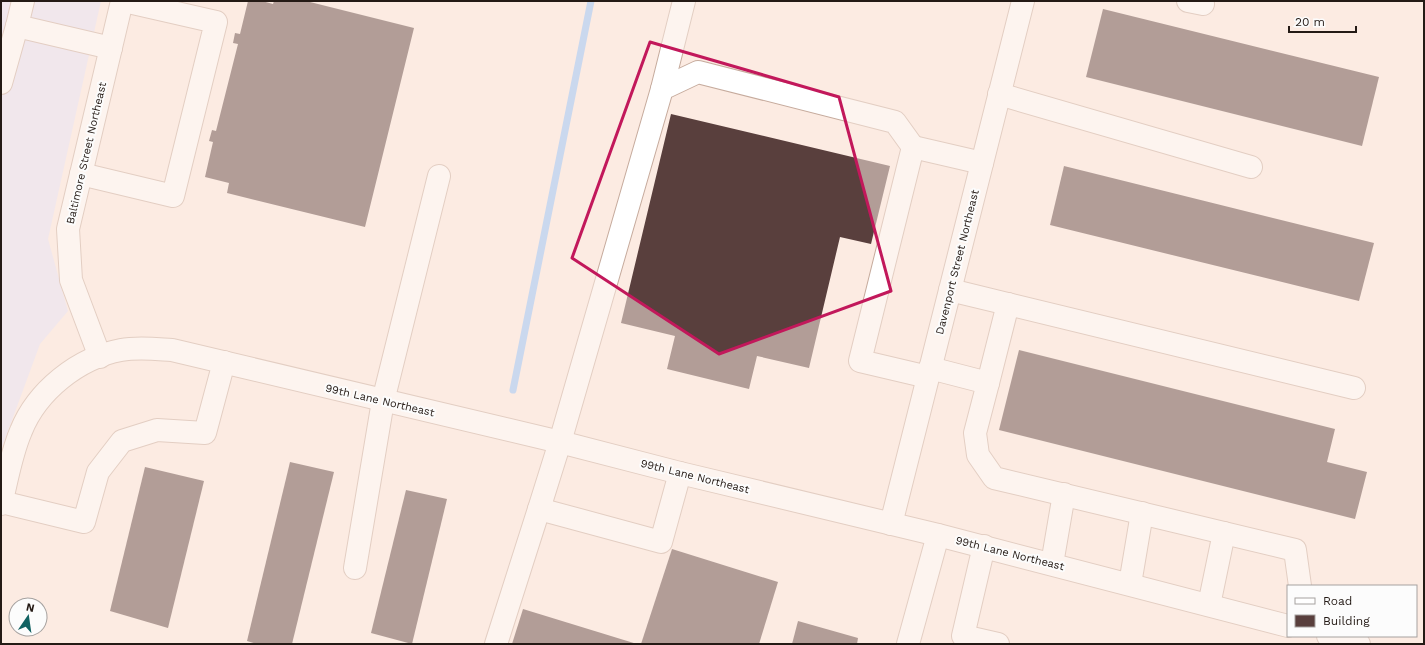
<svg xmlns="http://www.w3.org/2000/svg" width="1425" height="645" viewBox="0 0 1425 645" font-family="'Work Sans',sans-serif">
<rect width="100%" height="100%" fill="#fcebe2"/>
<path fill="#e5e2f8" d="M 1,1 L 101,1 L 48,239 L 68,311 L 40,344 L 1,450 Z"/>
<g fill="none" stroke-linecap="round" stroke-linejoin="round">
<path stroke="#8fc0fc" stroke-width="7" d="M 513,390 L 591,1"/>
</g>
<g fill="#593f3d">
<path d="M 248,1 L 262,1 L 273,4 L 274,1 L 306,1 L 414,28 L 365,227 L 227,193 L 229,183 L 205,177 L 213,142 L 209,141 L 212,130 L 216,131 L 238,44 L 233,43 L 235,33 L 240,34 Z"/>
<path d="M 1103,9 L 1379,77 L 1362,146 L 1086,77 Z"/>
<path d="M 671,114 L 890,166 L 871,244 L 840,237 L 809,368 L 757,356 L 749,389 L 667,369 L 675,336 L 621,323 Z"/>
<path d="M 1064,166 L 1374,243 L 1359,301 L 1050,225 Z"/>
<path d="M 1019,350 L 1335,429 L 1327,462 L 1367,472 L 1355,519 L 999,430 Z"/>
<path d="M 290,462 L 334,472 L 292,644 L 257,644 L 247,641 Z"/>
<path d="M 145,467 L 204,481 L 168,628 L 110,611 Z"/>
<path d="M 406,490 L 447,499 L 412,644 L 371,633 Z"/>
<path d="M 672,549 L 778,582 L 759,644 L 641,644 Z"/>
<path d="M 523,609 L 637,644 L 512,644 Z"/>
<path d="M 798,621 L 858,638 L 857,644 L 792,644 Z"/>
</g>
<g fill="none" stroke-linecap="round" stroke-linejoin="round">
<defs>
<g id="minor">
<path d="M 23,1 L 17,26 L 111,48"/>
<path d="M 1188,1 L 1203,4"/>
<path d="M 1,83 L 17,26"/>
<path d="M 662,89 L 684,1"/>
<path d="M 999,94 L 1251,167"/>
<path d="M 81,174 L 173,196 L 216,22 L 124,1"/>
<path d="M 950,290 L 1354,388"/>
<path d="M 100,357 L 71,280 L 68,229 L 122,1"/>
<path d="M 930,368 L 988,383 L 975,433 L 978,455 L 994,478 L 1295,550 L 1300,586"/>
<path d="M 928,377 L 860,361 L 913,147 L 982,163"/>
<path d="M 988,383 L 1008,304"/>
<path d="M 680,473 L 661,542 L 539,509 L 560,442 L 662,89 L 698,72 L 895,122 L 913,147"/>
<path d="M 1,502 L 84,522 L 98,472 L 122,441 L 157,430 L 205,433 L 224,362"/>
<path d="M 1,504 C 7,480 11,454 21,431 C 37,391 78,358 121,350 C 138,347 155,349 172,350 L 560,442 L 680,473 L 938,535 L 1288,626"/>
<path d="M 891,524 L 1023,1"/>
<path d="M 984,546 L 963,636 L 998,644"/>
<path d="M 1052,564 L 1064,494"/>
<path d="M 355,568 L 383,401 L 439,176"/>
<path d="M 1130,584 L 1142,513"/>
<path d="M 1209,605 L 1224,533"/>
<path d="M 1328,636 L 1359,644"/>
<path d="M 496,644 L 539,509"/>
<path d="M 908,644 L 938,535"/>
</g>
</defs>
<use href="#minor" stroke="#c6ab9d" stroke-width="24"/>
<use href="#minor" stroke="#fff" stroke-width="22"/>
</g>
<path d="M0 0H1425V645H0ZM 650,42 L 839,97 L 891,291 L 719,354 L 572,258 Z" fill="#fcebe2" fill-opacity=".55" fill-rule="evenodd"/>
<path fill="none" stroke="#c2185b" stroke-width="3" stroke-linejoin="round" d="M 650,42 L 839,97 L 891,291 L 719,354 L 572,258 Z"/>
<g text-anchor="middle" stroke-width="4" stroke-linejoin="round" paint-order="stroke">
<g font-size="11" fill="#241a15" stroke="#fcfcfc">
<text transform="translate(86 153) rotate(-77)" y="4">Baltimore Street Northeast</text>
<text transform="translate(957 262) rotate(-76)" y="4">Davenport Street Northeast</text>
<text transform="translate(380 400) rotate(13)" y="4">99th Lane Northeast</text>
<text transform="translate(695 476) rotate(14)" y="4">99th Lane Northeast</text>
<text transform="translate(1010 553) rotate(14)" y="4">99th Lane Northeast</text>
</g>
</g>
<rect width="1425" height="645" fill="none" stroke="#241a15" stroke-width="4"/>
<rect x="1287" y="585" width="130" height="52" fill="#fcfcfc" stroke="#a6a2a0"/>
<rect x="1295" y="598" width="20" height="6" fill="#ffffff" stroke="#a6a2a0"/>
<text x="1323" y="605" font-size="12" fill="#241a15">Road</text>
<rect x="1295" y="615" width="20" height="12" fill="#593f3d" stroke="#a6a2a0"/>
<text x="1323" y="625" font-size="12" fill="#241a15">Building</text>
<g transform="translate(28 617) rotate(13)"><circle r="19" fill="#fcfcfc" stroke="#a6a2a0"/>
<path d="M0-3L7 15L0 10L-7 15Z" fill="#116262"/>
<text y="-6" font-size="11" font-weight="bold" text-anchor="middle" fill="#241a15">N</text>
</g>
<path d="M1289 26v6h67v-6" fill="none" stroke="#241a15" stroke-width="2"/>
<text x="1295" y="26" font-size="12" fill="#241a15" stroke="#fcfcfc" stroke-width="3" paint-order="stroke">20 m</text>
</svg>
